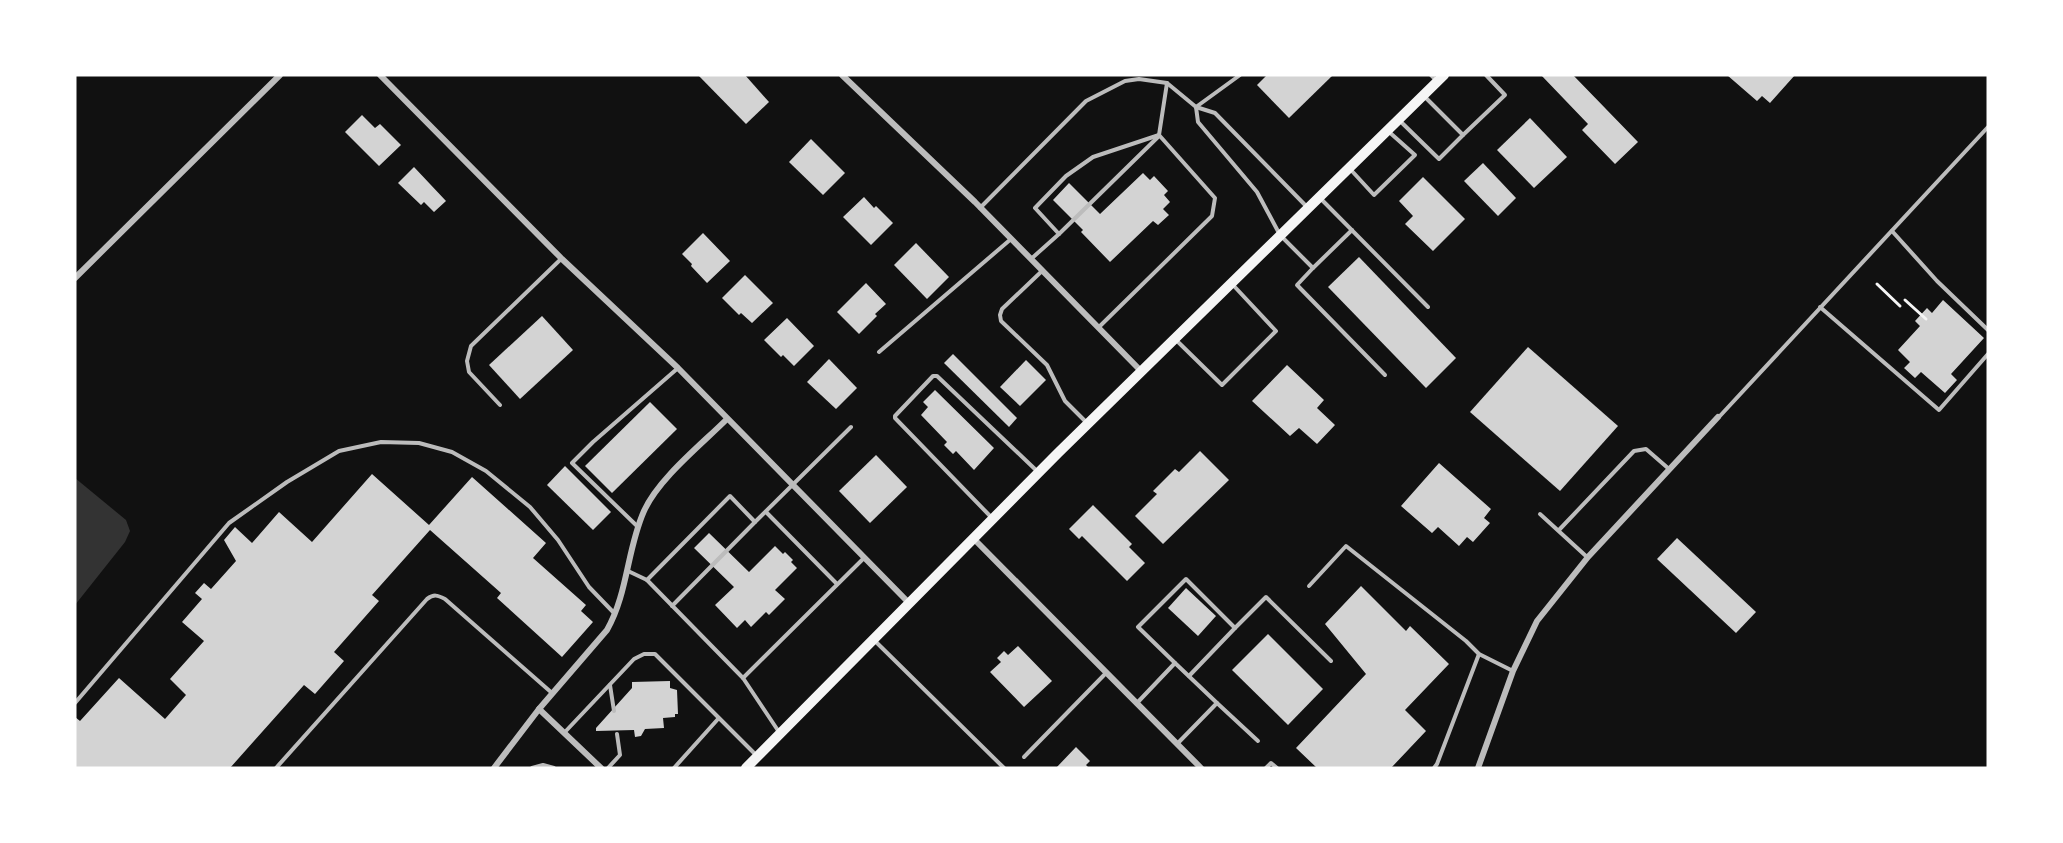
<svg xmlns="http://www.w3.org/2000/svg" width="2063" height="843" viewBox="0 0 2063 843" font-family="'Source Sans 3',sans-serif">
<rect width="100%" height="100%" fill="#111"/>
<path fill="#333" d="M 75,478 L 126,520 L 130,531 L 125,542 L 75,605 Z"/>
<g fill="#d3d3d3">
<path d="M 698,75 L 745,75 L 769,102 L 746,124 Z"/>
<path d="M 1267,75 L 1333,75 L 1289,118 L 1257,85 Z"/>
<path d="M 1541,75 L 1573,75 L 1638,142 L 1615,164 L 1582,130 L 1588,124 Z"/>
<path d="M 1727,75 L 1795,75 L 1770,103 L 1762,96 L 1757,101 Z"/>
<path d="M 362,115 L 375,128 L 380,124 L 401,145 L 379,166 L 345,132 Z"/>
<path d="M 1530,118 L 1567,157 L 1534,188 L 1497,150 Z"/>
<path d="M 811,139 L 845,173 L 823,195 L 789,162 Z"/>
<path d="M 1483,163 L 1516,198 L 1498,216 L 1464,181 Z"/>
<path d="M 414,167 L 446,201 L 434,212 L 424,202 L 421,205 L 398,183 Z"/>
<path d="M 1143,173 L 1150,180 L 1154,176 L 1168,191 L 1164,195 L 1170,202 L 1163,209 L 1169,215 L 1158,225 L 1153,221 L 1110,262 L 1081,232 L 1083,230 L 1053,200 L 1069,183 L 1100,214 Z"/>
<path d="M 1423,177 L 1465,219 L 1433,251 L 1405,224 L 1413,216 L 1399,201 Z"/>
<path d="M 864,197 L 874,208 L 876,206 L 893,223 L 871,245 L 843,217 Z"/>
<path d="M 703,233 L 730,261 L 707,283 L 691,266 L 692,264 L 682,254 Z"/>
<path d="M 916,243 L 949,277 L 927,299 L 894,265 Z"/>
<path d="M 1359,257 L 1456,358 L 1426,388 L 1328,287 Z"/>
<path d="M 745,275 L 773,303 L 752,323 L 741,313 L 739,315 L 722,298 Z"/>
<path d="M 866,283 L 886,304 L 875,314 L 877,316 L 859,334 L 837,312 Z"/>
<path d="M 1943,300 L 1984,338 L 1951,374 L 1957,380 L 1945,393 L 1921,372 L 1915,378 L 1904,368 L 1910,362 L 1898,350 L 1920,326 L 1915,321 L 1927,308 L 1932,313 Z"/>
<path d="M 542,316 L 573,350 L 520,399 L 489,365 Z"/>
<path d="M 787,318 L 814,346 L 794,366 L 783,355 L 781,357 L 764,340 Z"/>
<path d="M 1528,347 L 1618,426 L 1560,491 L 1470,412 Z"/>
<path d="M 953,354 L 1017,418 L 1009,427 L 944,363 Z"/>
<path d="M 829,359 L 857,388 L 836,409 L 807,382 Z"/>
<path d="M 1026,360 L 1046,380 L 1020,406 L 1000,387 Z"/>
<path d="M 1287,365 L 1324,400 L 1317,408 L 1335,425 L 1317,444 L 1299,428 L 1290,436 L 1252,401 Z"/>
<path d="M 935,390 L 994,448 L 974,470 L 956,451 L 953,454 L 944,445 L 947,442 L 921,415 L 928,407 L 923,402 Z"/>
<path d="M 650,402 L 677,429 L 612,493 L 585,466 Z"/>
<path d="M 1200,451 L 1229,480 L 1163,544 L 1135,516 L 1157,494 L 1153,491 L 1175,469 L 1179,472 Z"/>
<path d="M 876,455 L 907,487 L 870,523 L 839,491 Z"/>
<path d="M 1439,463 L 1491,509 L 1484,518 L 1490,523 L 1473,542 L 1467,537 L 1459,546 L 1438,527 L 1432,533 L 1401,506 Z"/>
<path d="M 565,466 L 611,512 L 593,530 L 547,485 Z"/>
<path d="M 372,474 L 429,525 L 472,477 L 546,543 L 533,558 L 586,605 L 581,611 L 593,622 L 562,657 L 497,598 L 501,593 L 430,530 L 372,595 L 379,601 L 334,652 L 344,661 L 315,694 L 304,685 L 230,768 L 75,768 L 75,717 L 80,721 L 119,678 L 165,719 L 186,695 L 170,679 L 204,641 L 182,622 L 202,599 L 195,593 L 204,583 L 211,589 L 236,561 L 224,540 L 235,527 L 252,543 L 279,512 L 312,542 Z"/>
<path d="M 1093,505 L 1132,544 L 1129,547 L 1145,563 L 1127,581 L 1082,536 L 1079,539 L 1069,529 Z"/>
<path d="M 709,533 L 749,572 L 775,546 L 783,554 L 785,552 L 793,560 L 791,562 L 797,568 L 775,590 L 785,599 L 769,615 L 766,612 L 751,627 L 745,620 L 737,628 L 715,605 L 734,587 L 694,548 Z"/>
<path d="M 1677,538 L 1756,612 L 1736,633 L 1657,559 Z"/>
<path d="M 1361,586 L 1406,631 L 1410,626 L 1449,664 L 1405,710 L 1426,731 L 1391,768 L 1317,768 L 1296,748 L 1366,674 L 1325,624 Z"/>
<path d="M 1186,588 L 1216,616 L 1198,636 L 1168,608 Z"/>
<path d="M 1268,634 L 1323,689 L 1288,725 L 1232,670 Z"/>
<path d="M 1018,646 L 1052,681 L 1024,707 L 990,672 L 1001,662 L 997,658 L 1004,651 L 1008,655 Z"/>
<path d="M 670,681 L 670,688 L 677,690 L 678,714 L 675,714 L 675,717 L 663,718 L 664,728 L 645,729 L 641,736 L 635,737 L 634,730 L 596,731 L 596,728 L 632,688 L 632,682 Z"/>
<path d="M 1076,747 L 1090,761 L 1086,765 L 1089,768 L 1056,768 Z"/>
</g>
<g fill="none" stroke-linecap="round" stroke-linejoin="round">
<g stroke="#f5f5f5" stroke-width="3">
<path d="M 1877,284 L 1900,306"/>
<path d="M 1905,300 L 1926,319"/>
</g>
<g stroke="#bcbcbc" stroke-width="4">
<path d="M 1431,75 L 1437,81"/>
<path d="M 1196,107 L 1198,122 L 1257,192 L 1280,235 L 1313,268 L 1352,230"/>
<path d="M 1196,107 L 1240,75"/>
<path d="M 1399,120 L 1439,159 L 1463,135 L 1424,96"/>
<path d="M 1463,135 L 1505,95 L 1486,75"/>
<path d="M 1351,170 L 1374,195 L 1415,155 L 1388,131"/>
<path d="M 1321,199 L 1428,307"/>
<path d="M 980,208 L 1086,101 L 1125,81 L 1139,79 L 1167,83 L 1196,107 L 1215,113 L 1308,208"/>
<path d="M 1892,231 L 1937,281 L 1988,330"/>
<path d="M 1059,234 L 1159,136"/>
<path d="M 1031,259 L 1059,234 L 1035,208 L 1066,176 L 1093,157 L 1159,135"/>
<path d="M 1313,268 L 1297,285 L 1385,375"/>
<path d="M 1042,271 L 1002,309 L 1000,315 L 1001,321 L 1047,365 L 1065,401 L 1087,423"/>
<path d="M 1820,307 L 1939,410 L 1988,354"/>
<path d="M 1099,327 L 1212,216 L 1215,198 L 1159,135 L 1167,83"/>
<path d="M 1175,339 L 1222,385 L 1276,331 L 1233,285"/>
<path d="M 879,352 L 1011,239"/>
<path d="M 500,405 L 469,372 L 467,361 L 471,346 L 561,259"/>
<path d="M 1719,417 L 1988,127"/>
<path d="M 766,512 L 836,583"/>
<path d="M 1540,514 L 1587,557"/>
<path d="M 992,518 L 895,418 L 895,416 L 933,376 L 937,376 L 1038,472"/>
<path d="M 637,526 L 572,463 L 593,442 L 678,368"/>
<path d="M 1559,530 L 1634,451 L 1646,449 L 1669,469"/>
<path d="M 628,571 L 647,580 L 743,678 L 779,732"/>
<path d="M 647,580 L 730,496 L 755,522 L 851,427"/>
<path d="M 1309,586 L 1346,546 L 1466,641 L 1479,654 L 1513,671"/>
<path d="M 672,606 L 755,522"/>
<path d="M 875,641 L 1004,768"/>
<path d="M 1175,663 L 1138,627 L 1186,579 L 1235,628 L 1266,597 L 1331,661"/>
<path d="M 1189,676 L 1235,628"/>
<path d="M 743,678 L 864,558"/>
<path d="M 610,685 L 614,711"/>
<path d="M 75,703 L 229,523 L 287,482 L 339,451 L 381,442 L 419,443 L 452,452 L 486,471 L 530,507 L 558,540 L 589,587 L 615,614"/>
<path d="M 1137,703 L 1175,663 L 1217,703 L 1177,744"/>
<path d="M 1217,703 L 1258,741"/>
<path d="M 564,733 L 634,659 L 644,654 L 655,654 L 757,756"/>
<path d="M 1024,757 L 1106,673"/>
<path d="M 276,768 L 427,599 C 434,594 437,595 445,599 L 552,693"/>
<path d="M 532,768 L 543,765 L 554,768"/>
<path d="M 608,768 L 620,755 L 617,734"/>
<path d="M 674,768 L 718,719"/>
<path d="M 1266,768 L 1271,763 L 1277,768"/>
<path d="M 1434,768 L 1437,764 L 1479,654"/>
</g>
<g stroke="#bcbcbc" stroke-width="6">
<path d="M 380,75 L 562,259 L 678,368 L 908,602"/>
<path d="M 842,75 L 975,202 L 1141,371"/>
<path d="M 75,278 L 280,75"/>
<path d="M 973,538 L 1201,768"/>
<path d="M 539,709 L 601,768"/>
<path d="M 494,768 L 539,709 L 607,630 C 628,593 627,549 644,511 C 659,478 702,444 727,419"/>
<path d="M 1478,768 L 1513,671 L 1537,621 L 1588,557 L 1718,417"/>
</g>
<path stroke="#f5f5f5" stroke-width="10" d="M 746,768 L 1058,453 L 1444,75"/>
</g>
<rect width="2063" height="843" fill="none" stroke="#ffffff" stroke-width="153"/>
</svg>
